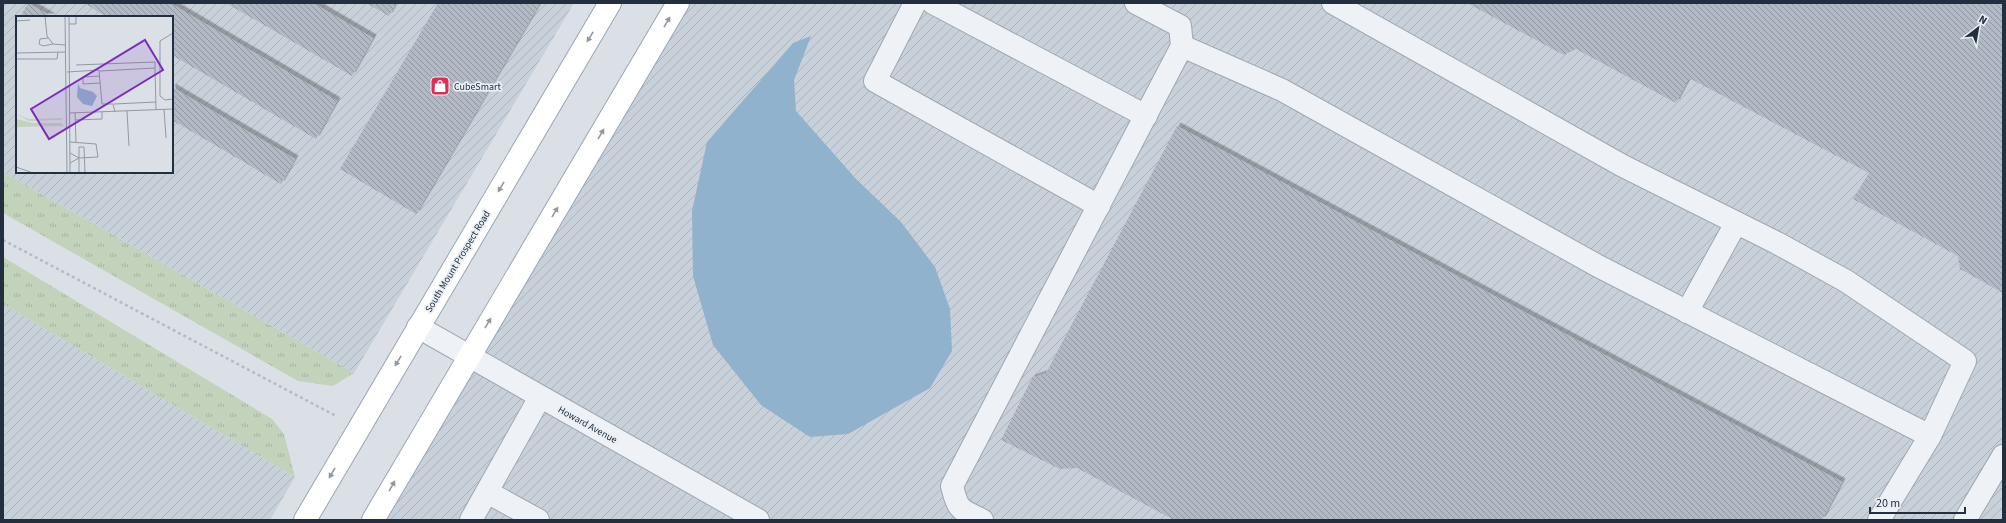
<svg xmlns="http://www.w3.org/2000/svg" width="2006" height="523" viewBox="0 0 2006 523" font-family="'Source Sans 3',sans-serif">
<defs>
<pattern id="industrial-furrows" width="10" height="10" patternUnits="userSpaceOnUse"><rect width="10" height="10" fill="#c8d0d9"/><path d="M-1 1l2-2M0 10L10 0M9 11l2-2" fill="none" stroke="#acb3bb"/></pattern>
<pattern id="grass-tufts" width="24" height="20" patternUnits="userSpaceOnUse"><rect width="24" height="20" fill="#c2d2bb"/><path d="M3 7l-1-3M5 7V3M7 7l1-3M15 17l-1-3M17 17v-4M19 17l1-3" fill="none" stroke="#a6b5a2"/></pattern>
<pattern id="building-back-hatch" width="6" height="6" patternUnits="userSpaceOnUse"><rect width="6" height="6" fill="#b1bac4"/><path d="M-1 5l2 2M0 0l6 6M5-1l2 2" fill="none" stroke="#9098a1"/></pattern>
<filter id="shadow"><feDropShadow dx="3.5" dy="-3.5" stdDeviation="0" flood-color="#0004"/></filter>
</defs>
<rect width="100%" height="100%" fill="#dbe0e7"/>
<g fill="url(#industrial-furrows)" fill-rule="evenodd">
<path d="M 3,3 L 574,3 L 354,373 L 3,172 ZM 17,17 L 172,17 L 172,172 L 17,172 Z"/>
<path d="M 688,3 L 2003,3 L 2003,520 L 382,520 Z"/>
<path d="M 3,304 L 295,477 L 270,520 L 3,520 Z"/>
</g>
<g fill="url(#grass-tufts)">
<path d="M 3,172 L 354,373 L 333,386 L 298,381 L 3,213 Z"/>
<path d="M 3,257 L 272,419 L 284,434 L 295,477 L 3,304 Z"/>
</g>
<path fill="#91b2cc" d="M 811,36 L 794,80 L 796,111 L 856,179 L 901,222 L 935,267 L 950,309 L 952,351 L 930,388 L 848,434 L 810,437 L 761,405 L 713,345 L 693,276 L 692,211 L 707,142 L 793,43 Z"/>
<g fill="url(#building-back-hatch)" filter="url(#shadow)">
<path d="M 28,3 L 52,17 L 20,17 Z"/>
<path d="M 84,3 L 170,3 L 337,101 L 316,139 L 172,55 L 172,17 L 107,17 Z"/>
<path d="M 226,3 L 313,3 L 373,38 L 352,76 Z"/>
<path d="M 366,3 L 396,3 L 389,16 Z"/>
<path d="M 438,3 L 540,3 L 416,214 L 340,169 Z"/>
<path d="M 1467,3 L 2003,3 L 2003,293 L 1960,269 L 1958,256 L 1853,199 L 1869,173 L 1689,78 L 1676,103 L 1576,49 L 1564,55 Z"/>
<path d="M 172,87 L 295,159 L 281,184 L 172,120 Z"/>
<path d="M 1177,126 L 1842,482 L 1822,520 L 1174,520 L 1077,468 L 1060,469 L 1001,440 L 1032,378 L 1046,373 Z"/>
</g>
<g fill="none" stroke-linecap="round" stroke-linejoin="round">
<defs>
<g id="minor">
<path d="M 915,3 L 875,81 L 1099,206"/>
<path d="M 933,3 L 1146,116"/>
<path d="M 1182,46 L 1282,90 L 1598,266 L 1930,436 L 1965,361 L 1846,281 L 1777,243 L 1623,166 L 1333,3"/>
<path d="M 1687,312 L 1736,223"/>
<path d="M 418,327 L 758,520"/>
<path d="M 487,492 L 538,520"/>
<path d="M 471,520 L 540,397"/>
<path d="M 982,520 C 960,509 958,511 952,486 L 1182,46 L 1180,26 L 1136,3"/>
<path d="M 1879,520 L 1930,436"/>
<path d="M 1965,520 L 2003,456"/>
</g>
<g id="major">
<path d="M 305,520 L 610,3"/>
<path d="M 373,520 L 678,3"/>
</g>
</defs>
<use href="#minor" stroke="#a0a7b1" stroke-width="24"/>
<use href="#major" stroke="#99a6b4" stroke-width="24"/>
<path stroke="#b5bbc2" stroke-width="2.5" stroke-dasharray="3 3" stroke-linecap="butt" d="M 3,240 L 336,416"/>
<use href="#minor" stroke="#eef1f5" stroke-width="22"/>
<use href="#major" stroke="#fff" stroke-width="22"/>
</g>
<defs><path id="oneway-solid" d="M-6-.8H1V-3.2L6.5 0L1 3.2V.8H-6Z"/></defs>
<g fill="#91979e">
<use href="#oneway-solid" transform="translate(667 22) rotate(-60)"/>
<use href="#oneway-solid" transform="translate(590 37) rotate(121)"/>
<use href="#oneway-solid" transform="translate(601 134) rotate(-60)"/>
<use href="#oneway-solid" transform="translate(501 187) rotate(121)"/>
<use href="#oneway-solid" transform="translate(555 212) rotate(-59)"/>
<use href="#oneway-solid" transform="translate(488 323) rotate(-59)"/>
<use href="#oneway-solid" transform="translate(398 361) rotate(121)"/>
<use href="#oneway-solid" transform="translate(332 473) rotate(120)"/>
<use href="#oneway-solid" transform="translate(392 486) rotate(-60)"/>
</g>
<defs>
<symbol id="shop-square" viewBox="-11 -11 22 22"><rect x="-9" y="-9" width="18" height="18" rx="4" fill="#db3056" stroke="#eaeff5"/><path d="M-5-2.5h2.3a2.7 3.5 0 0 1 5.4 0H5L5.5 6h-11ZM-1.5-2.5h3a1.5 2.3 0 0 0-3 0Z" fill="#fff"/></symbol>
</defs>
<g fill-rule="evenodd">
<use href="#shop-square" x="429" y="75" width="22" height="22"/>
</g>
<g text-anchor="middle" stroke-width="3.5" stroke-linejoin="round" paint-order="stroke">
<g font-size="10" fill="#232f3e" stroke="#eaeff5" text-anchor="start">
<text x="454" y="90">CubeSmart</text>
</g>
<g font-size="10" fill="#232f3e" stroke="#eaeff5">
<text transform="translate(457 261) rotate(-59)" y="4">South Mount Prospect Road</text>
<text transform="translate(588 424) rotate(29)" y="4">Howard Avenue</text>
</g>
</g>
<g transform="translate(16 16)">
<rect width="157" height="157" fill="#dbe0e7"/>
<path d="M 0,98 L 13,103 L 48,102 L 45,104 L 13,105 ZM 0,103 L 16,107 L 45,107 L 48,110 L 0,111 Z" fill="#c2d2bb"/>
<path d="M 62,67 L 64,72 L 77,76 L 81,80 L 76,90 L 67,88 L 61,81 Z" fill="#91b2cc"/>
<path fill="none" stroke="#9199a3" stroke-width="1" d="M 29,0 L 31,20 L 37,28 L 49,29M 49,0 L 51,157M 53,0 L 54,157M 0,5 L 14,4M 53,8 L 60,8 L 60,0M 157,17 L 144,25 L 144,80 L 149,84 L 157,83M 32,22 L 24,23 L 23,28 L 27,30 L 37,28M 0,37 L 49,36M 0,43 L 41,43 L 42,36M 60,49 L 139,46 L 139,52 L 84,55M 139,52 L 140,94M 51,56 L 83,54 L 86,88 L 97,88 L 99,96M 84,60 L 67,61 L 67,68 L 84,67M 98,88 L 140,86M 148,93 L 150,122M 111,95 L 113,130M 53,97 L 157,93M 59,97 L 60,126M 59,104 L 86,103 L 86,96M 54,126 L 80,128 L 82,141 L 63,142M 54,147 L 63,142 L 54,137M 0,151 L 17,157M 63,157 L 63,131 L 68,131 L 69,157"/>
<path fill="#7b2cbf" fill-opacity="0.15" stroke="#7b2cbf" stroke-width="2" d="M 129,24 L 147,54 L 33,123 L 15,93 Z"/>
<rect width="157" height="157" fill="none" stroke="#232f3e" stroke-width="2"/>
</g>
<rect width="2006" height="523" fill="none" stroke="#232f3e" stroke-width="8"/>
<g transform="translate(1978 28) rotate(31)" stroke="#eaeff5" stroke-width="3" paint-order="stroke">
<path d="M0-3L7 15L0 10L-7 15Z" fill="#232f3e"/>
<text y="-6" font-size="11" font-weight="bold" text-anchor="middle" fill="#232f3e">N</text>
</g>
<path d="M1870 507v6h95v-6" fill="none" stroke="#232f3e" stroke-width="2"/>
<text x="1876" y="507" font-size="12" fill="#232f3e" stroke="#eaeff5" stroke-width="3" paint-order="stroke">20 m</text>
</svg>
